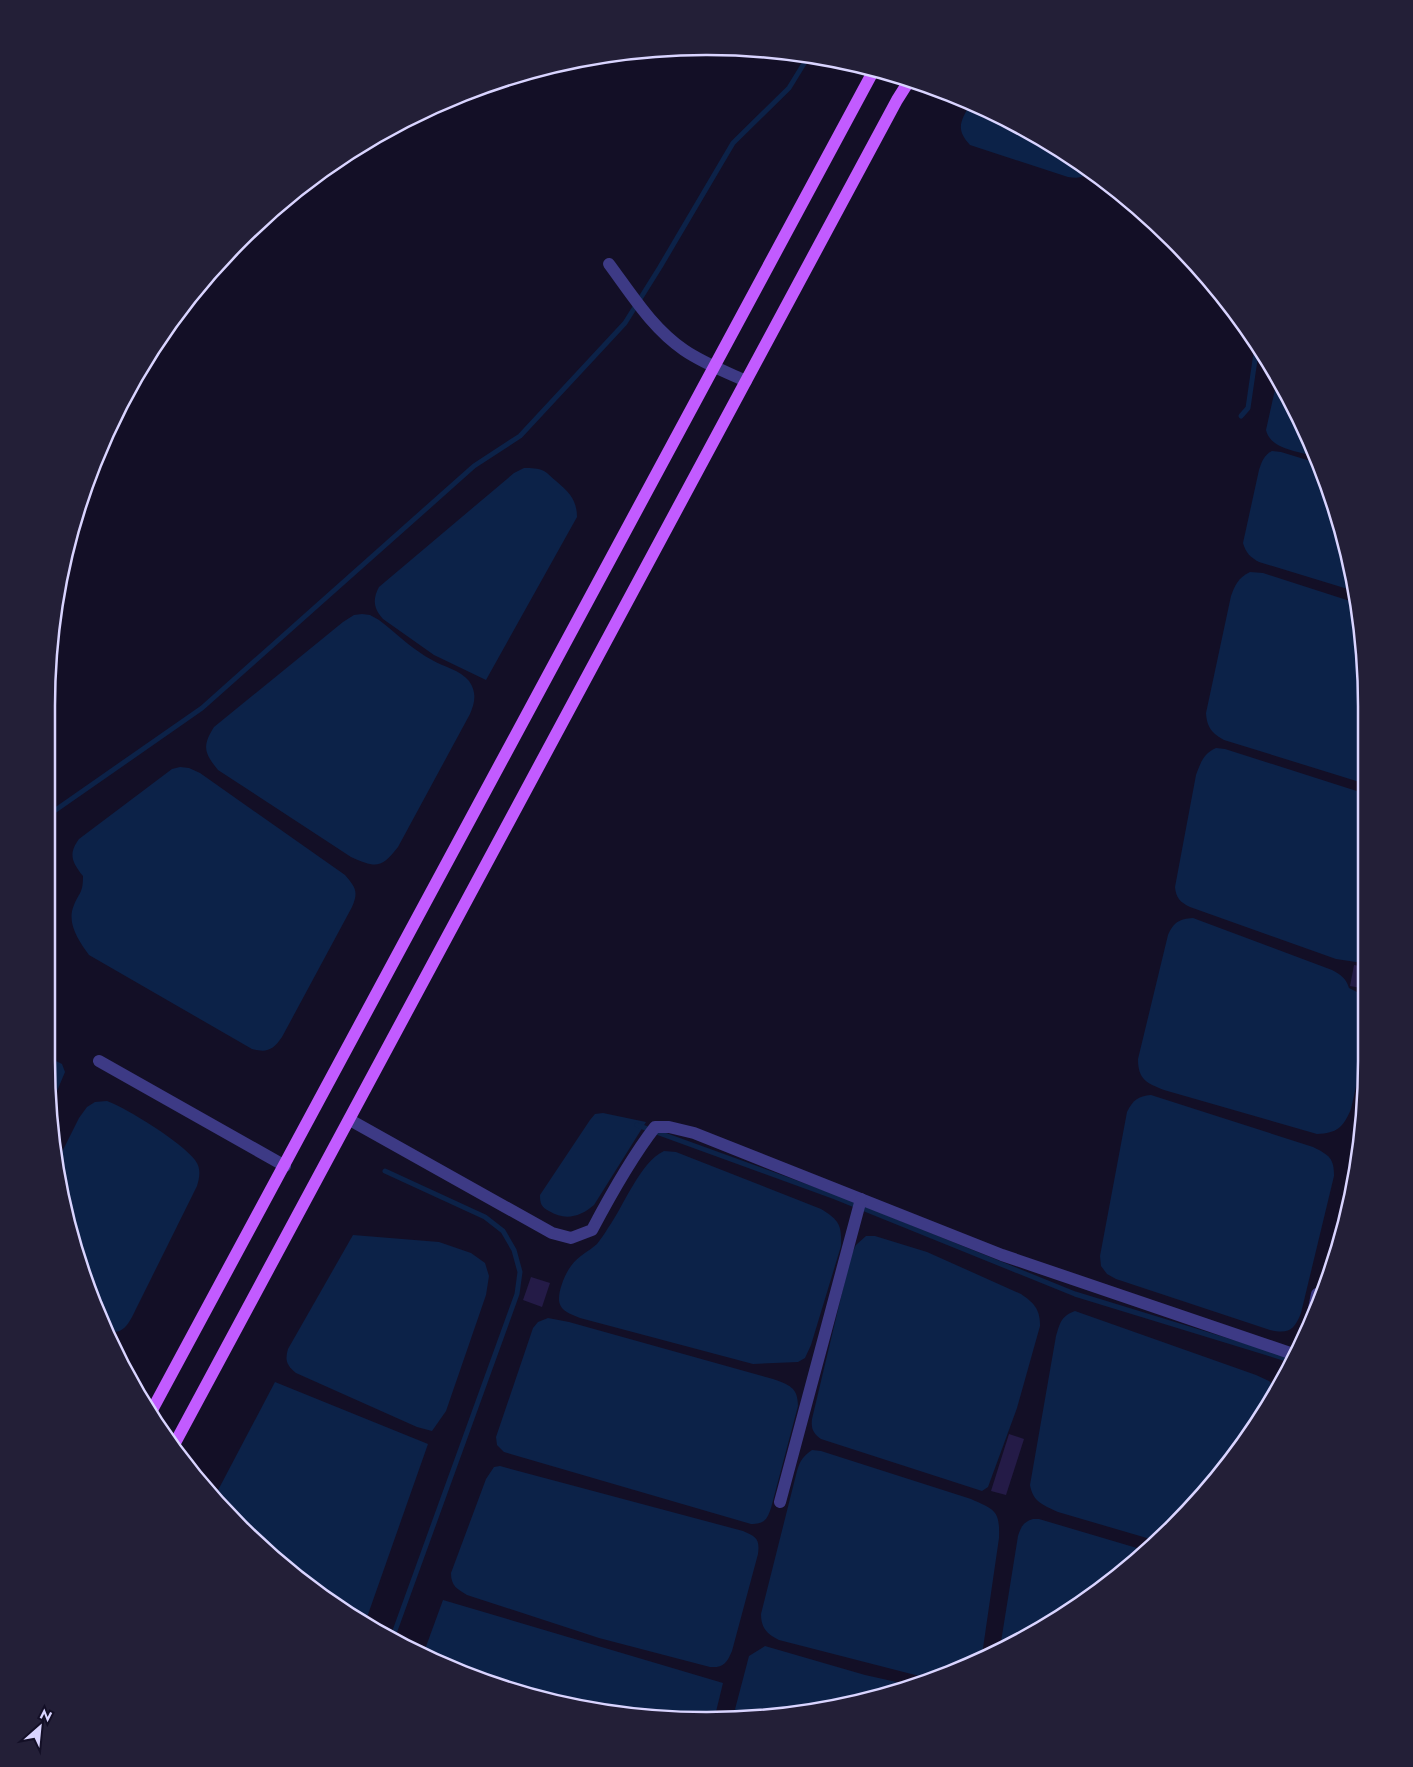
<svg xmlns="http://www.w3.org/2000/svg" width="1413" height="1767" viewBox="0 0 1413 1767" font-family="Jost,sans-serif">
<rect width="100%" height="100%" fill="#130f26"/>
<g fill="#0c2248">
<path d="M 970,104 L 999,114 L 1090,171 C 1083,179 1077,178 1068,177 L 970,145 C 955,129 961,121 970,104 Z"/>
<path d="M 1278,376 L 1278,377 L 1314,456 C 1298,451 1270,449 1266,430 Z"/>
<path d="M 1272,451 L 1281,452 L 1317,463 L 1332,495 L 1351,590 L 1259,562 C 1250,557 1246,553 1243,543 L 1259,470 C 1262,461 1264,455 1272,451 Z"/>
<path d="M 524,468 C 531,468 538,468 544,471 C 548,473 552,478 556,481 C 569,492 577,500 577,517 L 486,680 L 434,655 L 383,619 C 374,609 372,600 379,587 L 514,473 Z"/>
<path d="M 1250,572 L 1263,573 L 1353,602 L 1365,663 L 1366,784 L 1224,740 C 1212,733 1207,728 1206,713 L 1231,596 C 1235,585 1238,578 1250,572 Z"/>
<path d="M 362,614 L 370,615 L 379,620 C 396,633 413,650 432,660 C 444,667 460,670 469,681 C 477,692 475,703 470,714 L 398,847 C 381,869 376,868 351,857 L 218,770 C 204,753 202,746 214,727 L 343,622 L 354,615 Z"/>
<path d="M 1216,748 L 1225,749 L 1366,794 L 1366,960 L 1356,962 L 1336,959 L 1190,907 C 1180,902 1176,898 1175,887 L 1196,775 C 1201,762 1203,754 1216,748 Z"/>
<path d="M 180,767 L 189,768 L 200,773 L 345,875 C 355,887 359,891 352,907 L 282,1037 C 273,1050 267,1053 252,1049 L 89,955 C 79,941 66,923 74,905 C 80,891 83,893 83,876 C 72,862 68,854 79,839 L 172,769 Z"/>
<path d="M 1193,918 L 1332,970 C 1341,975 1346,978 1349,988 L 1367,997 L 1367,1037 L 1351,1109 C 1343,1128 1337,1133 1317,1134 L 1164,1090 C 1147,1083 1138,1080 1138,1059 L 1168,935 C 1174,922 1179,919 1193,918 Z"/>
<path d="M 46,1056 L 62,1064 L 65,1072 L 52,1103 Z"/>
<path d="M 1151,1095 L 1313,1147 C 1329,1155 1334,1158 1334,1176 L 1301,1313 C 1294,1331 1288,1334 1270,1330 L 1116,1279 L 1107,1274 L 1101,1266 L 1100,1256 L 1127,1112 C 1133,1100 1138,1096 1151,1095 Z"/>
<path d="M 107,1101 C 128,1109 181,1142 195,1160 C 201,1168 200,1176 197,1186 L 132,1317 C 127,1326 122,1333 111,1332 L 69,1231 L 59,1158 L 79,1118 L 87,1107 L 95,1102 Z"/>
<path d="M 603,1113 L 646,1122 L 594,1205 C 580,1217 565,1221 549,1211 C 541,1207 540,1203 540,1195 L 590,1120 L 595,1114 Z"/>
<path d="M 664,1151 L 676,1152 L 821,1209 C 839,1220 842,1225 841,1246 L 811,1345 L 805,1358 L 798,1362 L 753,1364 L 580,1318 C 571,1314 559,1311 559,1299 C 559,1289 565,1274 571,1266 C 578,1256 588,1252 597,1244 C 601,1239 605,1233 608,1228 C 624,1206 640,1162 664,1151 Z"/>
<path d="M 353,1235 L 439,1242 L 471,1253 L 485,1263 L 489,1276 L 486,1295 L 446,1411 L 432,1431 L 417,1427 L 296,1373 C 286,1365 285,1360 288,1349 Z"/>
<path d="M 866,1236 L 875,1236 L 927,1252 L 1021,1294 C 1034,1303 1040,1309 1040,1326 L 1017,1408 L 988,1487 L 982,1491 L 821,1439 C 813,1433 811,1429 812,1419 L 851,1255 L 856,1245 Z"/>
<path d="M 1075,1311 L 1256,1375 L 1269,1381 L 1274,1386 L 1230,1462 L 1157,1541 L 1058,1512 C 1043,1505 1033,1502 1030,1485 L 1056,1336 C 1060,1323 1061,1316 1075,1311 Z"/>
<path d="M 548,1318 L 569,1322 L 773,1379 C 789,1385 798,1387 798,1406 L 771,1508 C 767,1520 764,1524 751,1524 L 504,1452 L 497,1445 L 496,1437 L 533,1328 L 538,1322 Z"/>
<path d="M 275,1382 L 428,1444 L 365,1623 L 239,1527 L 215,1496 Z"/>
<path d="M 812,1450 L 821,1451 L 971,1499 C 995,1510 1000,1510 999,1538 L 982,1655 L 927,1678 L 779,1640 C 767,1634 761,1628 761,1614 L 797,1471 C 800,1461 803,1456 812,1450 Z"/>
<path d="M 500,1466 L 743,1531 C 756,1537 760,1538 758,1554 L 732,1651 C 727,1663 723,1668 710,1667 L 599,1638 L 467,1595 C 457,1589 451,1586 451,1573 L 486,1479 L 494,1467 Z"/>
<path d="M 1033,1519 L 1039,1519 L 1147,1551 L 1142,1557 L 1036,1632 L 1000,1648 L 1018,1536 C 1021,1527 1023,1522 1033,1519 Z"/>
<path d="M 443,1600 L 723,1683 L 714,1720 L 706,1721 L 535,1698 L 424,1652 Z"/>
<path d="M 765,1646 L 865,1675 L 910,1685 L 877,1698 L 733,1717 L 749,1656 Z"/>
</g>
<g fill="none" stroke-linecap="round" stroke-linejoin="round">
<g stroke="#0c2248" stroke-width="5">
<path d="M 1241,416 L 1248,408 L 1257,346"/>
<path d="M 47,816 L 202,708 L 474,466 L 520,436 L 625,323 L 660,267 L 733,143 L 789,88 L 808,57"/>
<path d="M 637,1125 L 835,1197 L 1075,1294 L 1290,1360"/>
<path d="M 385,1171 L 485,1217 L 503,1231 L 514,1250 L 520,1272 L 517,1294 L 392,1639"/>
</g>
</g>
<g fill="#241b47">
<path d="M 1354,965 L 1366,967 L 1366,989 L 1350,986 Z"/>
<path d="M 531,1277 L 550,1283 L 542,1307 L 523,1300 Z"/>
<path d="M 1009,1434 L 1024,1439 L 1006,1495 L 991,1491 Z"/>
</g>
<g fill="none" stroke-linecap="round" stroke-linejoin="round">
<g stroke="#3d3a85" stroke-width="12">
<path d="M 609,264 C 632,295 652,328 684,350 C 703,363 726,372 746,381"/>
<path d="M 99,1061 L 285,1166"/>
<path d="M 350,1120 L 552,1233 L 571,1238 L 592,1230 C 611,1194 631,1158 655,1127 L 669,1127 L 694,1133 L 1002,1255 L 1290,1353 L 1294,1353"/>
<path d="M 1311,1323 L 1317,1294"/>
<path d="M 780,1502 L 861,1199"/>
</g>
<g stroke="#c25bff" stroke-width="12">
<path d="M 151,1412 L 875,68"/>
<path d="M 175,1443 L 897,100 L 909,81"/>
</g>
</g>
<path d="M0 0H1413V1767H0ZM706 55H707A651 651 0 0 1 1358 706V1061A651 651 0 0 1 707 1712H706A651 651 0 0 1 55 1061V706A651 651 0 0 1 706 55Z" fill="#231f37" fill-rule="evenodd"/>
<path fill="none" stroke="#d9d4ff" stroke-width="2.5" d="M706 55H707A651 651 0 0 1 1358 706V1061A651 651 0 0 1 707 1712H706A651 651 0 0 1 55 1061V706A651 651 0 0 1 706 55Z"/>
<g transform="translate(40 1727) rotate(27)" stroke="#130f26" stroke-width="4" paint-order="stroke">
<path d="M0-4L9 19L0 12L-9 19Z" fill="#d9d4ff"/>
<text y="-8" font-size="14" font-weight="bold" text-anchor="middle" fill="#d9d4ff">N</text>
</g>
</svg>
